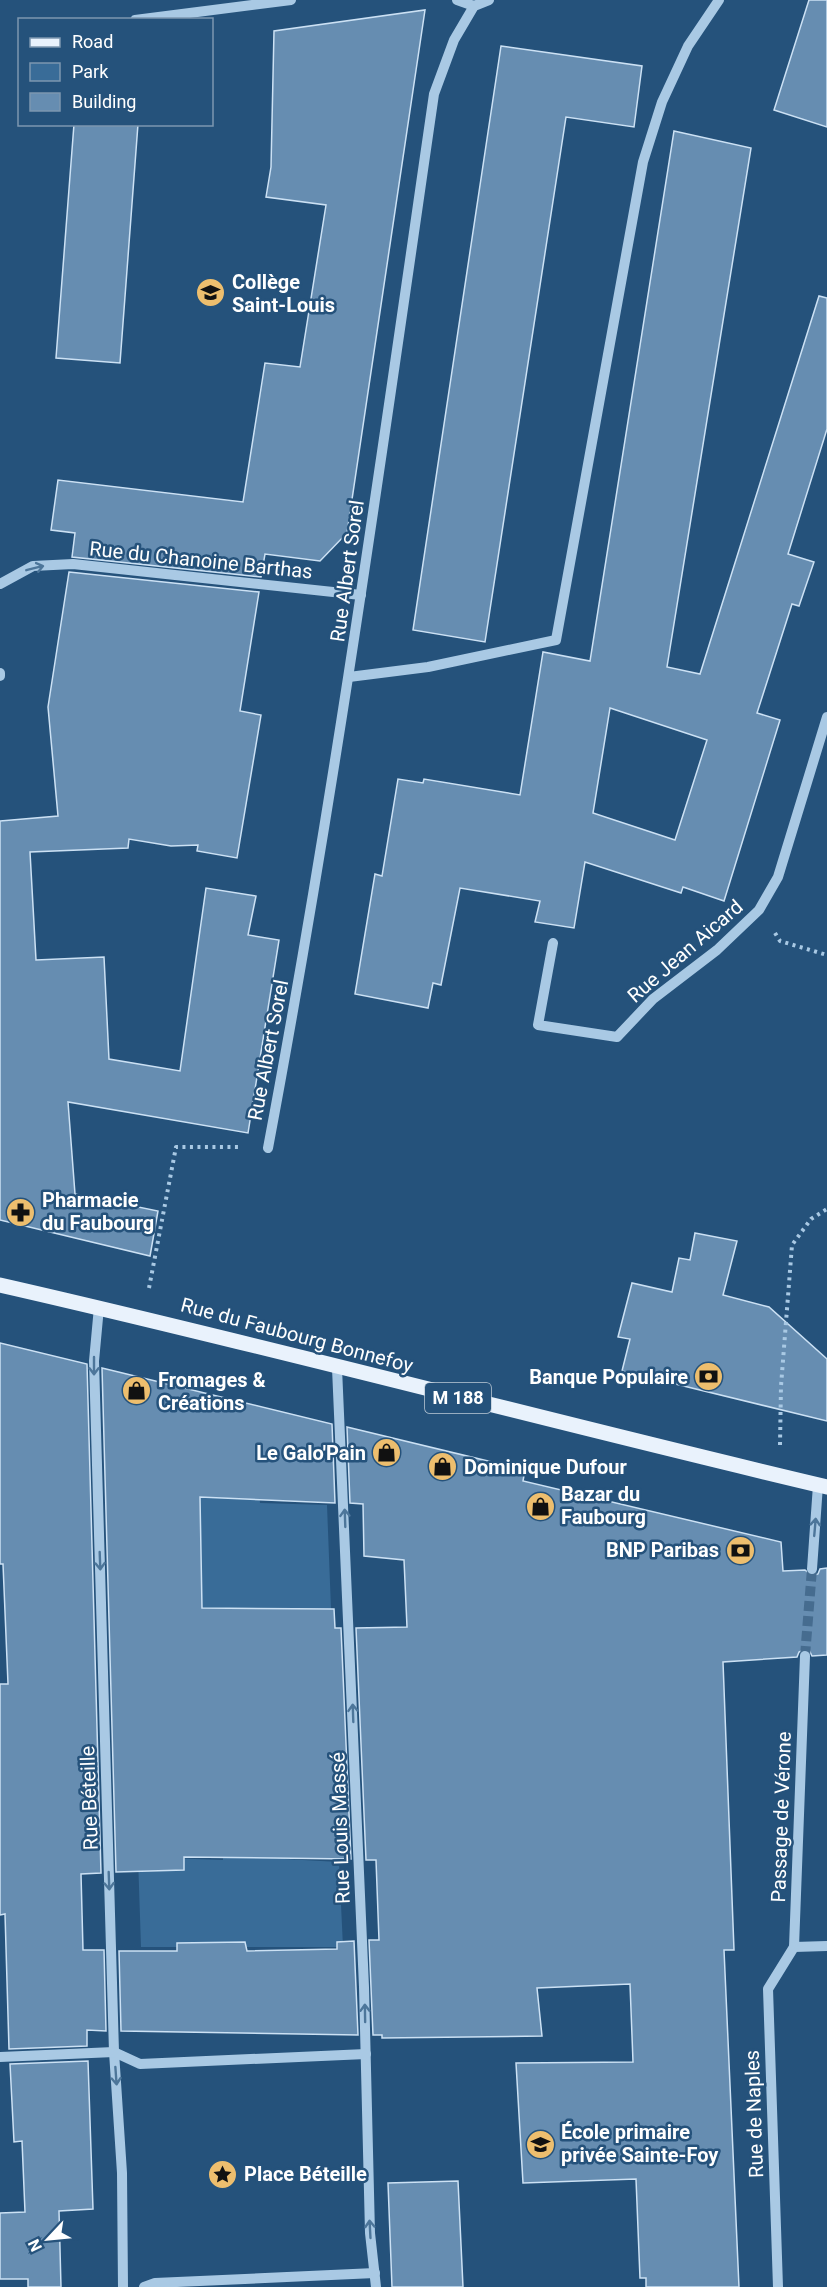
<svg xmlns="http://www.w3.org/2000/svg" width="827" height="2287" viewBox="0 0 827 2287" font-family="Roboto,sans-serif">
<rect width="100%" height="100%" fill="#25527b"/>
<g fill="#396c98">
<path d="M 258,1483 L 260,1503 L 327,1505 L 331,1609 L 228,1608 L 182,1620 L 179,1486 Z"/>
<path d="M 221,1802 L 283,1802 L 285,1859 L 339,1862 L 343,1947 L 141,1947 L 138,1857 L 223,1860 Z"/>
</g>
<g fill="#668db1" stroke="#cce1f4" stroke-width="1.5" fill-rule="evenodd">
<path d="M 809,0 L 827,0 L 827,127 L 774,110 Z"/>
<path d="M 425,10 L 347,533 L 320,561 L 265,554 L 261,577 L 72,557 L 75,533 L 51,530 L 58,480 L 243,502 L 265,363 L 300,367 L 326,205 L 266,197 L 271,167 L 274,31 Z"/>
<path d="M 501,46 L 642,66 L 634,127 L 566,117 L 485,642 L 413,630 Z"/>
<path d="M 74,124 L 138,124 L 120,363 L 56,358 Z"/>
<path d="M 674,131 L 751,148 L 667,667 L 700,674 L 819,296 L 827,298 L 827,429 L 788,554 L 814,562 L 799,606 L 792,604 L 757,713 L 780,720 L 724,901 L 683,887 L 681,893 L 585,862 L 574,928 L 535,922 L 540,901 L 460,888 L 441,985 L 433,983 L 428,1008 L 355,994 L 375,874 L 382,876 L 398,779 L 423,783 L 424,779 L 520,795 L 543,652 L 590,661 ZM 610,708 L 707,740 L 675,840 L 593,813 Z"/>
<path d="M 69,572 L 259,592 L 240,711 L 261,715 L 237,858 L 197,851 L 198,845 L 171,846 L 129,839 L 128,848 L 30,852 L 36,960 L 104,957 L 109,1059 L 180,1071 L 206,888 L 256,896 L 248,935 L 279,940 L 248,1133 L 68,1102 L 75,1194 L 158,1211 L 150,1256 L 0,1220 L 0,821 L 58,816 L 48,707 Z"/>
<path d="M 695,1233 L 737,1241 L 723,1295 L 769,1307 L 827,1359 L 827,1421 L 622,1371 L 630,1339 L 618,1337 L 632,1283 L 672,1292 L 679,1258 L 690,1260 Z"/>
<path d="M 0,1343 L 87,1364 L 101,1873 L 81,1874 L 83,1950 L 104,1950 L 106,2031 L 87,2030 L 87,2046 L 9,2049 L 5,1914 L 0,1915 L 0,1684 L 8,1684 L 3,1564 L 0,1564 Z"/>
<path d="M 102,1368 L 332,1424 L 335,1503 L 200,1497 L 202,1608 L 334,1609 L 335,1628 L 341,1628 L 351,1859 L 184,1857 L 184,1870 L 116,1872 Z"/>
<path d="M 347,1427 L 525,1470 L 523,1481 L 781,1542 L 783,1571 L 805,1570 L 812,1576 L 818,1574 L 820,1569 L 827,1568 L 827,1655 L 812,1656 L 809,1650 L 805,1649 L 799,1652 L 797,1657 L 723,1662 L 734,1950 L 724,1950 L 739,2287 L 646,2287 L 646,2278 L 640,2278 L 636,2179 L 523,2183 L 516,2063 L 633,2062 L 630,1984 L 537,1988 L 542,2036 L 382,2038 L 382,2035 L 373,2035 L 369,1940 L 379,1940 L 376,1860 L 366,1860 L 356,1628 L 407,1627 L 404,1560 L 364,1556 L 363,1504 L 350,1503 Z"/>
<path d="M 354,1941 L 358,2035 L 121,2031 L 119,1951 L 177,1951 L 177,1943 L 245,1942 L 247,1951 L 337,1949 L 337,1942 Z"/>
<path d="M 88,2061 L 93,2209 L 59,2211 L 61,2287 L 28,2287 L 28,2279 L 0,2279 L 0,2213 L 25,2212 L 22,2141 L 14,2142 L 10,2064 Z"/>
<path d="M 458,2181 L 463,2287 L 392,2287 L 388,2183 Z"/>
</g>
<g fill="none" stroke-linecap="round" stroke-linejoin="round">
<path stroke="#466c8f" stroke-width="10" stroke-dasharray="10 5" stroke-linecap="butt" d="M 805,1656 L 812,1569"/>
<g stroke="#a9c9e4" stroke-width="4" stroke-dasharray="3 4.5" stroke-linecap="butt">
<path d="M 775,933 L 780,941 L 827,955"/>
<path d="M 149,1288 L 176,1147 L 241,1147"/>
<path d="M 780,1445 L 781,1386 L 792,1245 L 811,1219 L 827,1209"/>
</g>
<g stroke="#a9c9e4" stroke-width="10">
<path d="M 457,0 L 474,6"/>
<path d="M 135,20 L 291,0"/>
<path d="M 0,584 L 33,566 L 73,564 L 361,595"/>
<path d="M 0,673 L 0,676"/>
<path d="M 349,677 L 428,667 L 556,640 L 643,162 L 662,102 L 688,46 L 719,0"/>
<path d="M 553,943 L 538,1025 L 617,1037 L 653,999 L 717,950 L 759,910 L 778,877 L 827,717"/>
<path d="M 268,1148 C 334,798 383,446 434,94 L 454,40 L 474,6 L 489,0"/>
<path d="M 99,1307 L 94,1361 L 114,2052 L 122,2173 L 123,2287"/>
<path d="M 337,1368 L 364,1987 L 370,2233 L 376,2287"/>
<path d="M 812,1569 L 818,1485"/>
<path d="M 805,1656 L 794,1947 L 827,1946"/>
<path d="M 0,2057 L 114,2052 L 140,2064 L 366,2054"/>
<path d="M 144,2287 L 155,2283 L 375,2273"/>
<path d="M 778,2287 L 768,1989 L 794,1947"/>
</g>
<path stroke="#e9f2fc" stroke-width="15" d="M 0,1285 C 277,1348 551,1422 827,1487"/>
</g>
<defs><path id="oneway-shaft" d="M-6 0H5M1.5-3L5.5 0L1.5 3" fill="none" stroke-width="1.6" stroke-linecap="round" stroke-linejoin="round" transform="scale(1.5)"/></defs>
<g stroke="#4d769a">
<use href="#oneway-shaft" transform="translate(35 568) rotate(-14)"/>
<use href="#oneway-shaft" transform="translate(94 1366) rotate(90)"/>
<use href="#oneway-shaft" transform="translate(345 1518) rotate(-92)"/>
<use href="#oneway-shaft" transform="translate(815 1527) rotate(-85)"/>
<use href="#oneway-shaft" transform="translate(100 1561) rotate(88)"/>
<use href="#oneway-shaft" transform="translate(353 1713) rotate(-92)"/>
<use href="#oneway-shaft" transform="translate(109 1881) rotate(88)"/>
<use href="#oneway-shaft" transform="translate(365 2013) rotate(-91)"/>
<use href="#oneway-shaft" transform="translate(116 2076) rotate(86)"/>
<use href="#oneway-shaft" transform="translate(370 2229) rotate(-93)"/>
</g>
<defs>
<symbol id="school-disc" viewBox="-11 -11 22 22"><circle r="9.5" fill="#edbe6e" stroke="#25527b"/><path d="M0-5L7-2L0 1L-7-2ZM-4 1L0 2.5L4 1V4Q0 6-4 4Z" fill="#111"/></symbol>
<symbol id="pharmacy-disc" viewBox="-11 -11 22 22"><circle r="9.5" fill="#edbe6e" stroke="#25527b"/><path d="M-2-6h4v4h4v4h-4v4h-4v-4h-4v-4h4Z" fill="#111"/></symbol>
<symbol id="bank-disc" viewBox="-11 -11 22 22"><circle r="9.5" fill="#edbe6e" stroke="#25527b"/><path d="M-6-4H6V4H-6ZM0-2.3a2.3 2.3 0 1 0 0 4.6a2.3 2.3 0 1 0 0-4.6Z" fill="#111"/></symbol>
<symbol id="shop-disc" viewBox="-11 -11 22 22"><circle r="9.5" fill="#edbe6e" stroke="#25527b"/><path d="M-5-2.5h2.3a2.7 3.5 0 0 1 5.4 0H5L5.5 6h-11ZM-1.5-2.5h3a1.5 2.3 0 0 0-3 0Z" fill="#111"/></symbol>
<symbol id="sight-disc" viewBox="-11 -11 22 22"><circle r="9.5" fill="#edbe6e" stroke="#25527b"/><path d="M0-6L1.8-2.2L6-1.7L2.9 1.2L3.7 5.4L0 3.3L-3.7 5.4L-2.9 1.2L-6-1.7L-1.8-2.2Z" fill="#111"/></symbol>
</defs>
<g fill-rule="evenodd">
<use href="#school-disc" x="194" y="276" width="33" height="33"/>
<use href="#pharmacy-disc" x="4" y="1196" width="33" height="33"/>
<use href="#bank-disc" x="692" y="1360" width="33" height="33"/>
<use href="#shop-disc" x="120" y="1374" width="33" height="33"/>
<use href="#shop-disc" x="370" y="1436" width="33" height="33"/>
<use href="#shop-disc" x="426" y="1450" width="33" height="33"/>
<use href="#shop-disc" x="524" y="1490" width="33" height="33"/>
<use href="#bank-disc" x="724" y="1534" width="33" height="33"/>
<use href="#school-disc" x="524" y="2128" width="33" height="33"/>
<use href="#sight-disc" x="206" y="2158" width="33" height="33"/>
</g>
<g text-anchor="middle" stroke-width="5" stroke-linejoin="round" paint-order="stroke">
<rect fill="#25527b" stroke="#becbd7" stroke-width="1.5" x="425" y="1383" width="66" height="30" rx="4.5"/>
<g font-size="18" font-weight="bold" fill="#fff">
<text x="458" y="1404">M 188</text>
</g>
<g font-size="20" font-weight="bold" fill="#fff" stroke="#25527b" text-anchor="start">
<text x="232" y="289">Collège<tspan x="232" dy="23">Saint-Louis</tspan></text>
<text x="42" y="1207">Pharmacie<tspan x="42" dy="23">du Faubourg</tspan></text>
<text x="688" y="1384" text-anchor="end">Banque Populaire</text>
<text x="158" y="1387">Fromages &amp;<tspan x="158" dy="23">Créations</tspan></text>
<text x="366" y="1460" text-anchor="end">Le Galo'Pain</text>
<text x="464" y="1474">Dominique Dufour</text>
<text x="561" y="1501">Bazar du<tspan x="561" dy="23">Faubourg</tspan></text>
<text x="719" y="1557" text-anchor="end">BNP Paribas</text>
<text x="561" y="2139">École primaire<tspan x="561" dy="23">privée Sainte-Foy</tspan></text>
<text x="244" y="2181">Place Béteille</text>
</g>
<g font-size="20" fill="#fff" stroke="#25527b">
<text transform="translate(201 560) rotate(6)" y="7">Rue du Chanoine Barthas</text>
<text transform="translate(347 571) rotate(-82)" y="7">Rue Albert Sorel</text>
<text transform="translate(685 951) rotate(-41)" y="7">Rue Jean Aicard</text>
<text transform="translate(268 1050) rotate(-79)" y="7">Rue Albert Sorel</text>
<text transform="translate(297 1335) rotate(15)" y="7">Rue du Faubourg Bonnefoy</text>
<text transform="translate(89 1798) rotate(-92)" y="7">Rue Béteille</text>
<text transform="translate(781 1817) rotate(-88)" y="7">Passage de Vérone</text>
<text transform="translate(340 1828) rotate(-92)" y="7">Rue Louis Massé</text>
<text transform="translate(754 2114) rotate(-92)" y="7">Rue de Naples</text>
</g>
</g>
<rect x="18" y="18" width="195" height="108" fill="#25527b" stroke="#7c97b0" stroke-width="1.5"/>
<rect x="30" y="38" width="30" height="9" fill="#e9f2fc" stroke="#7c97b0" stroke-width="1.5"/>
<text x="72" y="48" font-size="18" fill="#ffffff">Road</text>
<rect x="30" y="63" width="30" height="18" fill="#396c98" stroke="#7c97b0" stroke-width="1.5"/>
<text x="72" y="78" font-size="18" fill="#ffffff">Park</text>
<rect x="30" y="93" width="30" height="18" fill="#668db1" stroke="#7c97b0" stroke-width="1.5"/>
<text x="72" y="108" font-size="18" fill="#ffffff">Building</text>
<g transform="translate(48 2239) rotate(244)" stroke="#25527b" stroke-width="4.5" paint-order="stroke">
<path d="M0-4.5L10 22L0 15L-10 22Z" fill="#ffffff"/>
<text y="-9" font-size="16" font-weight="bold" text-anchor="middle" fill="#ffffff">N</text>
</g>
</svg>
